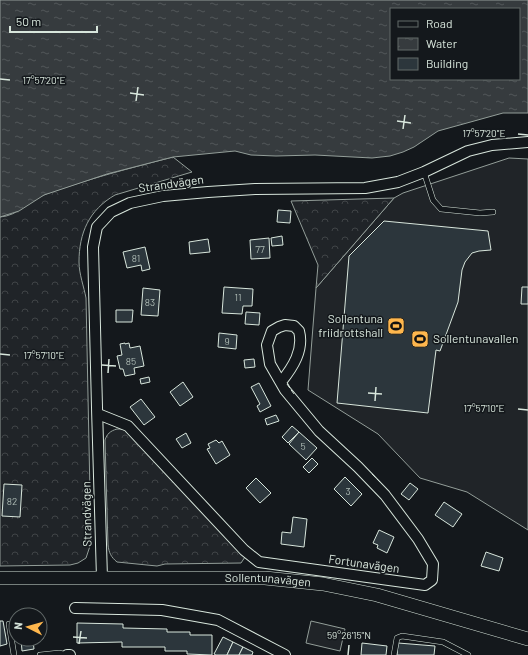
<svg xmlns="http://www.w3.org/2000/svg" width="528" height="655" viewBox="0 0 528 655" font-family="Barlow,sans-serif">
<defs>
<pattern id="forest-crowns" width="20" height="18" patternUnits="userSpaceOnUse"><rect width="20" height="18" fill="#202428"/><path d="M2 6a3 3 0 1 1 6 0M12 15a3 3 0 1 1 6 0" fill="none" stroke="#404447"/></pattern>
<pattern id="water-ripples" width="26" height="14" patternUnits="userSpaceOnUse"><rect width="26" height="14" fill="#363b3e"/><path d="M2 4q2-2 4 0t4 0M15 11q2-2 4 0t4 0" fill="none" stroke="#525759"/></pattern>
</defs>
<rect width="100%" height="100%" fill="#14181c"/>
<g fill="#202428" stroke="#939e99">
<path d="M 509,158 L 528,159 L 528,530 L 467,492 L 420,478 L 378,434 L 308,390 L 316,288 L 394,198 L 403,193 Z"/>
<path d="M 311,621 L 345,629 L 340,651 L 306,643 Z"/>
</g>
<g fill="url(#forest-crowns)" stroke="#939e99">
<path d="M 173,157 L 192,172 L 115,195 C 89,210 79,233 79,262 C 79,274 84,287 86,298 L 91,543 L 86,558 L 78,563 L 70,565 L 0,566 L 0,217 C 18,216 30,200 46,194 C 88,179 130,168 173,157 Z"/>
<path d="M 394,198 L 316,288 L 318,265 L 291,201 Z"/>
<path d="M 117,429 L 124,429 L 130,434 L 245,557 L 241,563 L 165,564 L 157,566 L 117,562 C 111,557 109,553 108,545 L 105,440 C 107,434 110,431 117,429 Z"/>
</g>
<path fill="url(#water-ripples)" stroke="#939e99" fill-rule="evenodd" d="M 0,0 L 528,0 L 528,113 L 503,113 L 438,131 L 414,147 L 403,152 L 390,156 L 372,158 L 315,155 L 276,156 L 251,155 L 235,151 L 173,157 L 107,174 L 44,195 L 19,211 L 0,217 ZM 391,9 L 519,9 L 519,79 L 391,79 Z"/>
<g fill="#2c363c" stroke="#d8e6dc">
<path d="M 278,210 L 291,211 L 290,223 L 277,222 Z"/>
<path d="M 384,221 L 488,231 L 491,250 L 479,251 L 472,253 L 465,262 L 462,270 L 458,302 L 440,351 L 436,350 L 428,413 L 337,403 L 349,256 Z"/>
<path d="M 282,236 L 283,245 L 272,246 L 271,238 Z"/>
<path d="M 269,238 L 270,258 L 251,259 L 250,240 Z"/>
<path d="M 208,239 L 210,252 L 190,254 L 189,242 Z"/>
<path d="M 145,247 L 150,269 L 142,271 L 141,265 L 127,268 L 123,252 Z"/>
<path d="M 224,287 L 253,289 L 252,306 L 243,306 L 242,314 L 222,313 Z"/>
<path d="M 522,287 L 528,287 L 528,304 L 521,304 Z"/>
<path d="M 143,288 L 160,290 L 158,316 L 141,315 Z"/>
<path d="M 116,310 L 133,310 L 132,322 L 116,322 Z"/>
<path d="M 246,312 L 260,313 L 259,325 L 245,324 Z"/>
<path d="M 219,333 L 237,335 L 236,349 L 218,347 Z"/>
<path d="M 125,343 L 125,344 L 129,343 L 130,348 L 140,346 L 144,366 L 134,368 L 135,374 L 125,376 L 123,369 L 120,369 L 117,356 L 122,355 L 120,344 Z"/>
<path d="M 254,359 L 255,367 L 245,368 L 244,360 Z"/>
<path d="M 149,377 L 150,382 L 141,384 L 140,379 Z"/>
<path d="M 183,382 L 193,397 L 180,406 L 170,392 Z"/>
<path d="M 259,383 L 271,406 L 260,412 L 257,406 L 260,404 L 251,387 Z"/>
<path d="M 141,399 L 155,417 L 144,425 L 130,407 Z"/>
<path d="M 276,415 L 279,421 L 267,425 L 265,419 Z"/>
<path d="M 292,426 L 299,432 L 288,443 L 282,437 Z"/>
<path d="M 299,432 L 317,448 L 306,460 L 289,444 Z"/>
<path d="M 186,433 L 191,443 L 182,448 L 176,439 Z"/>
<path d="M 216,440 L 219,443 L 222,441 L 230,455 L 216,464 L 207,449 L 210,448 L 208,444 Z"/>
<path d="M 312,458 L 318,464 L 309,473 L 303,467 Z"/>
<path d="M 345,477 L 362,494 L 351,506 L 334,489 Z"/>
<path d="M 256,478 L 271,493 L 260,503 L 246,488 Z"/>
<path d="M 410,483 L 418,489 L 409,500 L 401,494 Z"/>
<path d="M 4,484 L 22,485 L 20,517 L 2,516 Z"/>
<path d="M 444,502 L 462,514 L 453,527 L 435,515 Z"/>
<path d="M 293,517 L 307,519 L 304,547 L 281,544 L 282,532 L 291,533 Z"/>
<path d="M 379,530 L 394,537 L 387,553 L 377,548 L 378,545 L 373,543 Z"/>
<path d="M 486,552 L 503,558 L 499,571 L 481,566 Z"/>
<path d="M 40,618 L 43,639 L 27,642 L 27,639 L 40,639 Z"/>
<path d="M 0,621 L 3,621 L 7,644 L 0,646 Z"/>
<path d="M 77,623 L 123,624 L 123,628 L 167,629 L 167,632 L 190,632 L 190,635 L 212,635 L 212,655 L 187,654 L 187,651 L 165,651 L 165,647 L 122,647 L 122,642 L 77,643 Z"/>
<path d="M 223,637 L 233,642 L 227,655 L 216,655 L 214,654 Z"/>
<path d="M 21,639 L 27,639 L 27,642 L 33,641 L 34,649 L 22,651 Z"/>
<path d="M 233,642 L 243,647 L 239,655 L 227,655 Z"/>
<path d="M 362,643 L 387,646 L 386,655 L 361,655 Z"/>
<path d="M 398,643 L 435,646 L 434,655 L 397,655 Z"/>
<path d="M 243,647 L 253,652 L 252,655 L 239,655 Z"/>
</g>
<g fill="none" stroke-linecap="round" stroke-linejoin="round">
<defs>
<g id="service">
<path d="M 424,172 L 433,200 L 441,209 L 480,213 L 493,212"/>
<path d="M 9,624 L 14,655"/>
<path d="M 40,655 L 59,653 L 67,655"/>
<path d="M 394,655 L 397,638 L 402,636 L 443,642 L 468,655"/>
</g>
<g id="minor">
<path d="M 98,414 L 128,426 L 244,550 L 259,562 L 425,585 L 432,580 L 433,564 L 418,539 L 385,495 L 358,467 L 319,431 L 285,390 L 270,364 L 267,345 L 272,331 L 279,327 L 285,325 L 294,326 L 299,331 C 304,350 293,367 281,382"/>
<path d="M 102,578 C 99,468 95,357 93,247 L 97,227 L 111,212 L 130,203 L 163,196 L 208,192 L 255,189 L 365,188 L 398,182 L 424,172 L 468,151 L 492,145 L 528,142"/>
<path d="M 75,608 L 162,610 L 218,620 L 285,655"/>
<path d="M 67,655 L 70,655"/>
</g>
<g id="tertiary">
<path id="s1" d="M 0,578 L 265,578 L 323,584 L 377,595 L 528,639"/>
</g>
</defs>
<use href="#service" stroke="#d8e6dc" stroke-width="6"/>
<use href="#minor" stroke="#d8e6dc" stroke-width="12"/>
<use href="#tertiary" stroke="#d8e6dc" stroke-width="14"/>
<use href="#service" stroke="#14181c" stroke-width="5"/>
<use href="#minor" stroke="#14181c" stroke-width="10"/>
<use href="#tertiary" stroke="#14181c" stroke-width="13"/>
<g stroke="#d8e6dc" stroke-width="1" stroke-dasharray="5 2" stroke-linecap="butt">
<path d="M 287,384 L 294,394"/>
<path d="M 372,474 L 380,482"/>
</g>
</g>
<path fill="none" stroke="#d8e6dc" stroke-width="1.5" d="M 0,79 L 10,80M 130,93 L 144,95M 136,101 L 138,87M 397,121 L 411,123M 403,129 L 405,115M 518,134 L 528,135M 0,354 L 10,355M 102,365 L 116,366M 108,373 L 109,359M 368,393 L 382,394M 375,401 L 376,387M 518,409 L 528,410M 73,637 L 87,638M 79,644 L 81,631M 348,655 L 349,645"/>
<defs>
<symbol id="stadium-square" viewBox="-11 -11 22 22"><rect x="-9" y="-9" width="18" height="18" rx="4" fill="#ffb74d" stroke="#14181c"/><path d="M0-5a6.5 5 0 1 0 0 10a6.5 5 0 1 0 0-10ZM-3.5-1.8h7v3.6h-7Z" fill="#111"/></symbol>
</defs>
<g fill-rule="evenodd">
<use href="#stadium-square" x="386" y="316" width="20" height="20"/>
<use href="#stadium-square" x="410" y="329" width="20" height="20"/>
</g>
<g text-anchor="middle" stroke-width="3" stroke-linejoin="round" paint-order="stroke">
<g font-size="10" fill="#adbab4">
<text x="260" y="253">77</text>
<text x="136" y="262">81</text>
<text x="238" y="301">11</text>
<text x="150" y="306">83</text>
<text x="227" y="345">9</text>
<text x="131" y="365">85</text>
<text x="303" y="450">5</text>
<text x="348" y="495">3</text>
<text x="12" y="505">82</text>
</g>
<g font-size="12" fill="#d8e6dc" stroke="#14181c">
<text transform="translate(171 184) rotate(-8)" y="4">Strandvägen</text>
<text transform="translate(87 514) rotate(-91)" y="4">Strandvägen</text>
<text transform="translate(364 564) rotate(8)" y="4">Fortunavägen</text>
<text dy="4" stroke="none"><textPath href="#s1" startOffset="268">Sollentunavägen</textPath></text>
</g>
<g font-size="12" fill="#d8e6dc" stroke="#14181c" text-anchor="end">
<text x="383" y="323">Sollentuna<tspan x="383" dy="14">friidrottshall</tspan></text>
<text x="433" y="343" text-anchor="start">Sollentunavallen</text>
</g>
</g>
<g font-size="10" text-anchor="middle" fill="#d8e6dc" stroke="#14181c" stroke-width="3" stroke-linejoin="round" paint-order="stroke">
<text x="44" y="84">17°57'20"E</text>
<text x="484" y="137">17°57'20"E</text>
<text x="44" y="359">17°57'10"E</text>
<text x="484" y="412">17°57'10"E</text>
<text x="349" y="639">59°26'15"N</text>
</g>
<rect x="390" y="8" width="130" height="72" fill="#14181c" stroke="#626a69"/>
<rect x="398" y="21" width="20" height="6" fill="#14181c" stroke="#626a69"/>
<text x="426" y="28" font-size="12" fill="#d8e6dc">Road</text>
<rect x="398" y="38" width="20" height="12" fill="url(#water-ripples)" stroke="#626a69"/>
<text x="426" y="48" font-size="12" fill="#d8e6dc">Water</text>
<rect x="398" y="58" width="20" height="12" fill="#2c363c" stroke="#626a69"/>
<text x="426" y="68" font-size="12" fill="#d8e6dc">Building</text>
<g transform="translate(28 627) rotate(276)"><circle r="19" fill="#14181c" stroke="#626a69"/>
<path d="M0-3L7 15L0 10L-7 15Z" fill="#ffb74d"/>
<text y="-6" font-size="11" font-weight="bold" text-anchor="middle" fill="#d8e6dc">N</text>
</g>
<path d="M10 26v6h87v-6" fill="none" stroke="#d8e6dc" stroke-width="2"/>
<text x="16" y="26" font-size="12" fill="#d8e6dc" stroke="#14181c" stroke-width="3" paint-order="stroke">50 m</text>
</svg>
